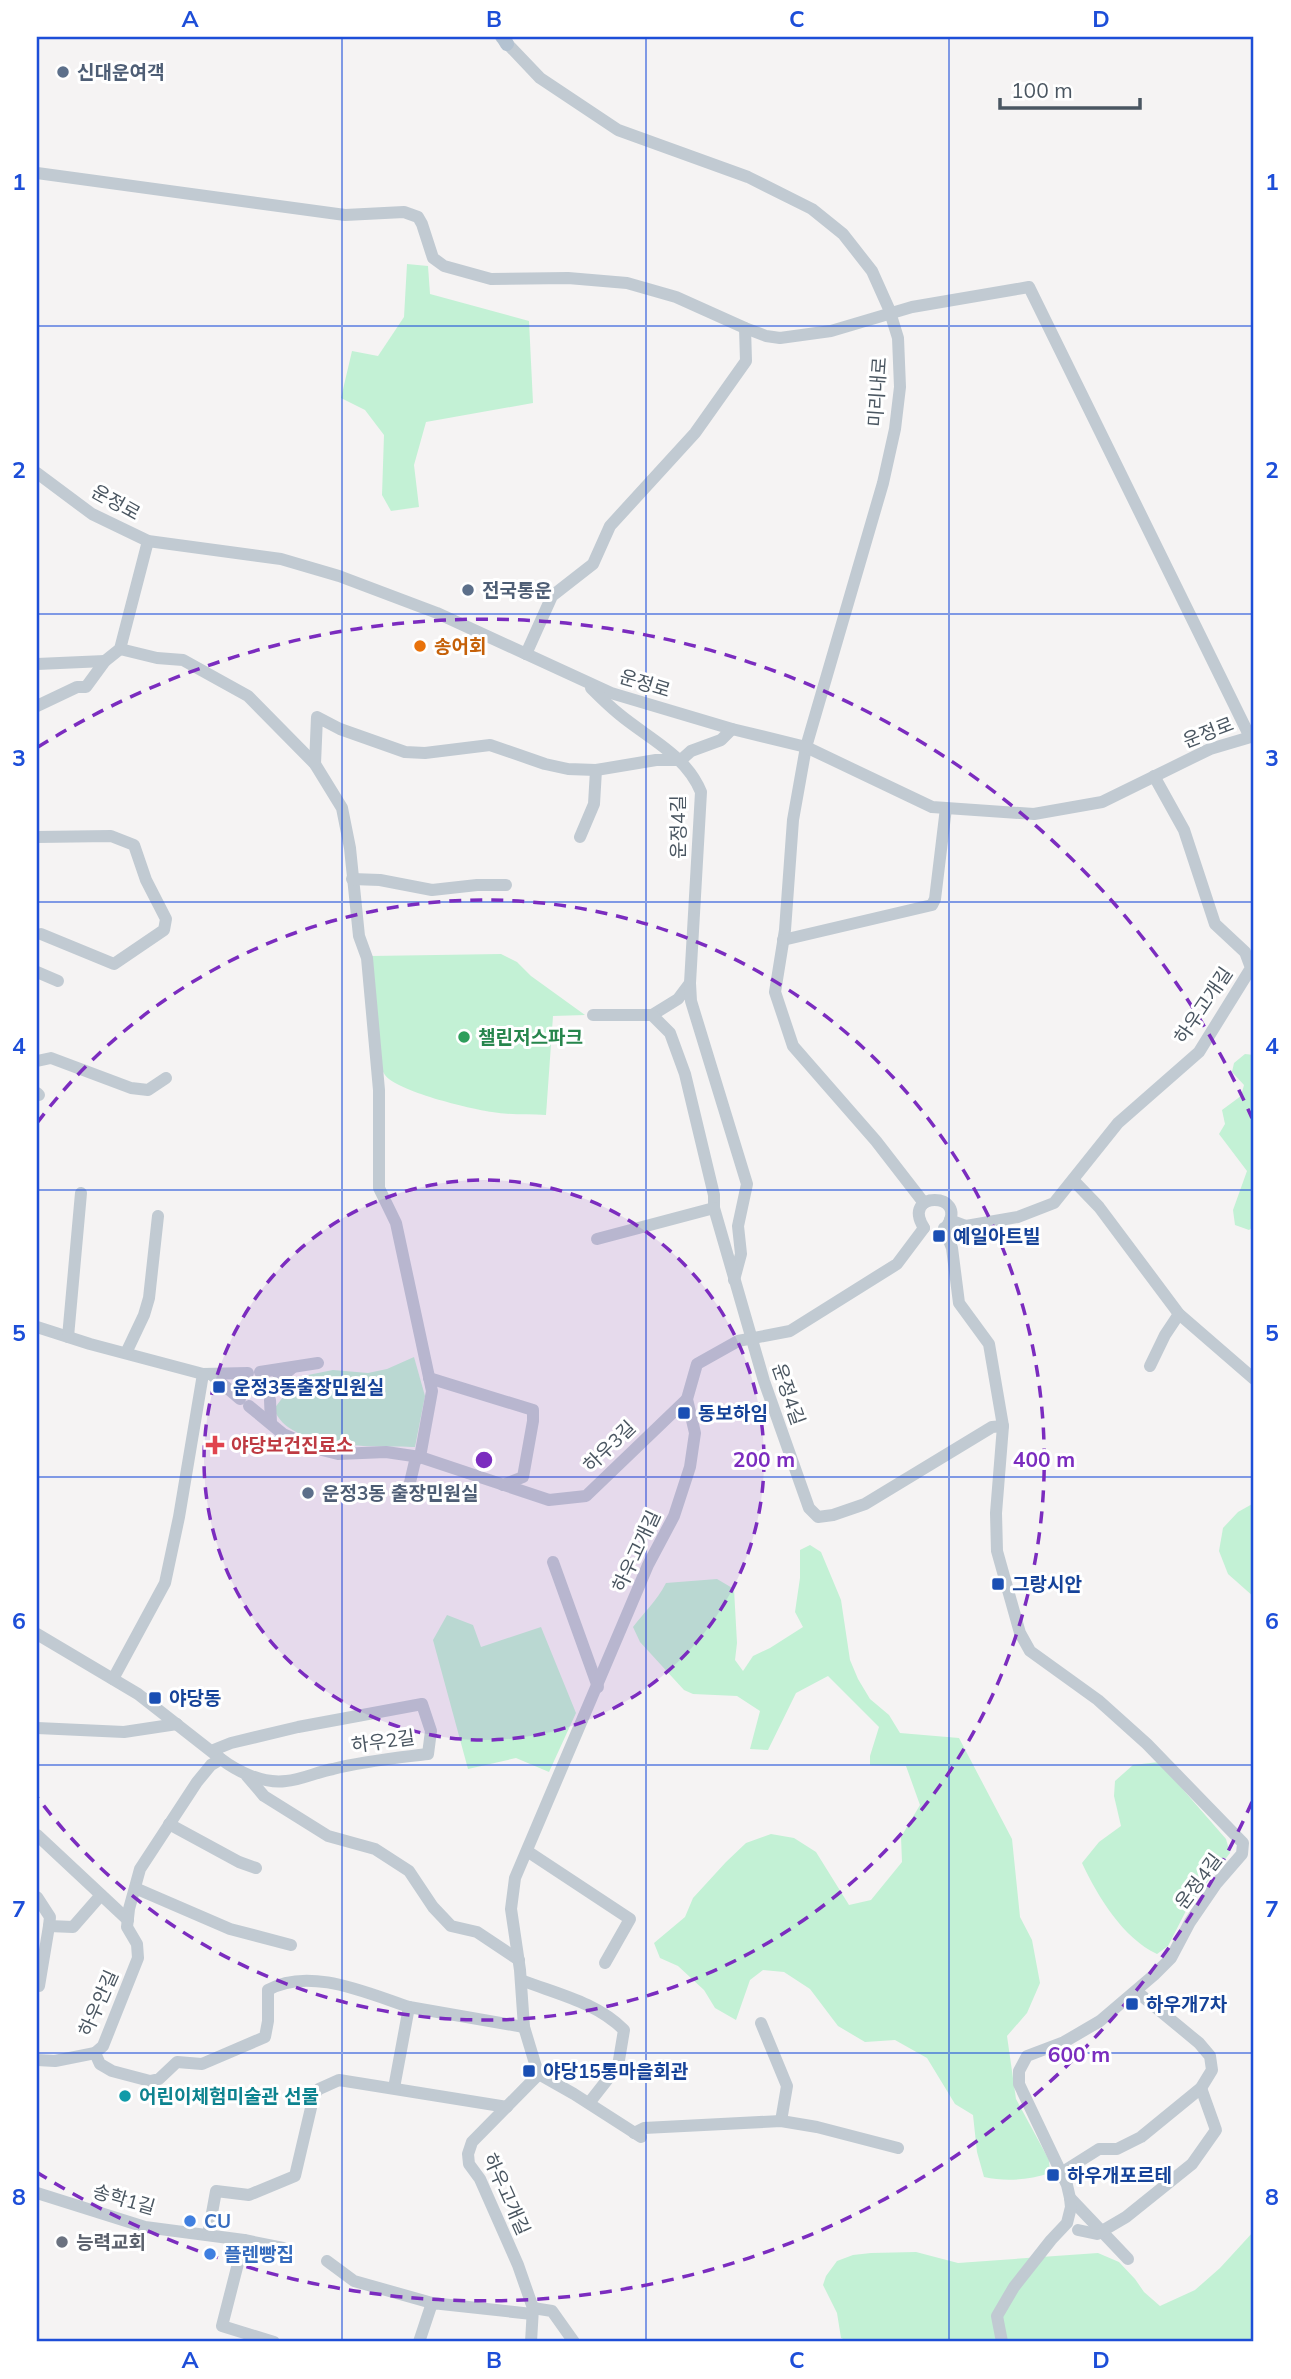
<svg xmlns="http://www.w3.org/2000/svg" width="1291" height="2379" viewBox="0 0 1291 2379" font-family="Mulish,'Noto Sans KR',sans-serif">
<rect width="100%" height="100%" fill="#f5f3f3"/>
<g fill="#c3f1d5">
<path d="M 407,264 L 428,266 L 430,294 L 529,321 L 533,403 L 426,422 L 414,465 L 419,507 L 391,511 L 382,495 L 384,435 L 365,410 L 341,398 L 352,351 L 378,356 L 404,317 Z"/>
<path d="M 501,954 L 517,962 L 531,976 L 585,1015 L 553,1016 L 546,1115 C 528,1114 509,1115 492,1112 C 470,1109 396,1091 385,1075 C 372,1057 373,980 371,956 Z"/>
<path d="M 1245,1054 L 1254,1055 L 1254,1226 L 1249,1230 L 1235,1225 L 1233,1210 L 1247,1171 L 1219,1134 L 1225,1124 L 1222,1110 L 1241,1096 L 1244,1085 L 1232,1072 L 1234,1063 Z"/>
<path d="M 414,1357 L 425,1396 L 415,1447 C 378,1446 289,1451 274,1409 L 283,1397 L 281,1387 L 283,1380 L 333,1370 L 368,1373 L 387,1369 Z"/>
<path d="M 1254,1503 L 1254,1597 L 1228,1574 L 1219,1551 L 1223,1528 L 1238,1512 Z"/>
<path d="M 810,1545 L 821,1552 L 841,1600 L 850,1660 L 858,1679 L 870,1699 L 889,1715 L 900,1733 L 959,1738 L 1012,1839 L 1020,1917 L 1032,1940 L 1040,1983 L 1027,2013 L 1007,2036 L 1016,2099 L 1049,2160 L 1050,2173 C 1028,2180 1006,2182 984,2177 L 977,2152 L 973,2115 L 955,2104 L 927,2058 L 895,2040 L 865,2042 L 838,2026 L 810,1989 L 784,1972 L 763,1970 L 750,1980 L 736,2020 L 715,2008 L 704,1990 L 678,1966 L 660,1958 L 654,1943 L 685,1917 L 693,1898 L 726,1862 L 746,1843 L 771,1834 L 794,1838 L 816,1852 L 849,1905 L 871,1900 L 902,1862 L 901,1837 L 920,1805 L 906,1766 L 870,1765 L 870,1756 L 879,1727 L 828,1676 L 796,1693 L 768,1750 L 750,1749 L 760,1711 L 737,1696 L 693,1694 L 684,1690 L 640,1642 L 633,1627 C 646,1610 656,1602 666,1583 L 717,1579 L 734,1589 L 737,1643 L 735,1660 L 743,1671 L 753,1656 L 770,1648 L 803,1627 L 795,1612 L 800,1578 L 800,1550 Z"/>
<path d="M 447,1615 L 473,1625 L 481,1647 L 541,1627 L 576,1713 L 549,1772 L 516,1758 L 468,1769 L 433,1640 Z"/>
<path d="M 1159,1762 L 1226,1839 L 1230,1853 L 1189,1905 L 1168,1946 L 1157,1954 C 1123,1938 1098,1897 1082,1863 L 1099,1842 L 1121,1826 L 1114,1796 L 1115,1781 L 1133,1765 Z"/>
<path d="M 1254,2231 L 1254,2342 L 850,2342 L 841,2338 L 837,2313 L 823,2285 L 826,2276 L 837,2261 L 853,2255 L 871,2253 L 916,2252 L 958,2263 L 1098,2253 L 1119,2262 L 1135,2279 L 1144,2292 L 1160,2306 L 1195,2290 L 1220,2268 Z"/>
</g>
<g fill="none" stroke-linecap="round" stroke-linejoin="round">
<g stroke="#c1cad2" stroke-width="12">
<path d="M 501,37 L 540,78 L 618,130 L 748,177 L 812,209 L 843,234 L 872,271 L 889,309 L 898,338 L 900,387 L 895,429 L 883,483 L 806,747 L 793,820 L 785,930 L 775,992 L 793,1046 L 876,1141 L 924,1203"/>
<path d="M 37,173 L 345,215 L 404,212 L 418,217 L 422,224 L 433,258 L 444,266 L 491,279 L 568,278 L 627,283 L 676,297 L 745,328 L 766,336 L 780,338 L 831,331 L 912,307 L 1029,287 L 1250,737"/>
<path d="M 37,473 L 92,514 L 148,541 L 281,559 L 339,576 L 437,613 L 611,693 L 732,729 L 806,747 L 932,807 L 1034,814 L 1102,802 L 1210,749 L 1254,736"/>
<path d="M 120,649 L 157,658 L 183,660 L 248,696 L 315,764 L 342,808 L 350,848 L 359,936 L 367,958 L 379,1090 L 379,1188 L 396,1223 L 432,1391 L 420,1457 L 415,1461 L 408,1491"/>
<path d="M 526,654 L 552,596 L 593,564 L 610,526 L 695,433 L 746,361 L 745,328"/>
<path d="M 37,664 L 105,661"/>
<path d="M 591,688 C 600,697 609,706 619,714 C 649,739 686,755 701,792 L 690,983 L 678,999 L 652,1015"/>
<path d="M 37,706 L 77,687 L 86,687 L 105,661 L 120,649 L 148,541"/>
<path d="M 315,764 L 317,717 L 340,729 L 405,752 L 425,753 L 490,745 L 545,764 L 568,769 L 596,770"/>
<path d="M 37,837 L 111,836 L 134,845 L 146,880 L 166,919 L 164,930 L 114,964 L 41,934"/>
<path d="M 580,837 L 594,804 L 596,770 L 656,760 L 681,760 L 691,751 L 721,740 L 732,729"/>
<path d="M 352,879 L 380,880 L 432,890 L 477,885 L 506,885"/>
<path d="M 783,940 L 932,905 L 935,899 L 946,808"/>
<path d="M 37,972 L 58,981"/>
<path d="M 690,983 L 691,1001 L 747,1184 L 738,1226 L 741,1254 L 734,1280"/>
<path d="M 593,1015 L 652,1015 L 670,1033 L 685,1074 L 714,1195 L 714,1208 L 764,1381 L 809,1508 L 818,1517 L 833,1515 L 865,1504 L 992,1427 L 1003,1426"/>
<path d="M 37,1061 L 51,1058 L 131,1088 L 148,1090 L 166,1078"/>
<path d="M 37,1093 L 39,1095"/>
<path d="M 1073,1180 L 1099,1207 L 1179,1314 L 1254,1379"/>
<path d="M 950,1220 L 966,1226 L 1018,1217 L 1054,1203 L 1118,1123 L 1199,1052 L 1251,968 L 1245,952 L 1215,924 L 1184,830 L 1154,776"/>
<path d="M 924,1228 C 900,1190 969,1192 947,1226"/>
<path d="M 944,1228 L 952,1248 L 959,1303 L 989,1344 L 1003,1426 L 996,1513 L 997,1551 L 1020,1633 L 1030,1651 L 1098,1700 L 1147,1744 L 1243,1843 L 1242,1854 L 1216,1884 L 1190,1922 L 1171,1958 L 1154,1975 L 1100,2021 L 1064,2042 L 1027,2056 L 1019,2071 L 1019,2084 L 1067,2185 L 1070,2198 L 1128,2259"/>
<path d="M 597,1239 L 714,1208"/>
<path d="M 37,1327 L 90,1344 L 203,1374 L 248,1373"/>
<path d="M 68,1337 L 81,1193"/>
<path d="M 126,1353 L 144,1315 L 149,1298 L 158,1216"/>
<path d="M 1150,1366 L 1165,1335 L 1179,1314"/>
<path d="M 260,1372 L 318,1363"/>
<path d="M 212,1375 L 240,1399"/>
<path d="M 429,1378 L 533,1410 L 533,1421 L 523,1477 L 503,1485"/>
<path d="M 273,1384 L 291,1369"/>
<path d="M 270,1400 L 271,1423"/>
<path d="M 249,1406 L 283,1434 L 318,1449 L 338,1454 L 386,1452 L 420,1457 L 549,1500 L 586,1496 L 687,1399"/>
<path d="M 553,1562 L 598,1687"/>
<path d="M 37,1634 L 138,1694 L 221,1759 C 238,1772 263,1784 286,1781 C 301,1780 317,1772 333,1769 C 364,1761 396,1758 428,1754 L 431,1731 L 422,1704 L 298,1727 L 231,1743 L 211,1751"/>
<path d="M 113,1679 L 165,1583 L 179,1517 L 203,1374"/>
<path d="M 37,1728 L 124,1732 L 177,1724"/>
<path d="M 221,1759 L 211,1765 L 197,1782 L 140,1869 L 129,1909 L 127,1927 L 137,1944 L 138,1958 L 103,2046 L 95,2053 L 100,2064 L 112,2071 L 150,2081 L 159,2079 L 177,2062 L 202,2064 L 265,2037 L 268,2021 L 268,1990 C 309,1966 369,1994 409,2007"/>
<path d="M 247,1776 L 264,1796 L 328,1836 L 375,1849 L 409,1871 L 433,1907 L 451,1926 L 477,1932 L 519,1960"/>
<path d="M 169,1824 L 239,1862 L 256,1868"/>
<path d="M 37,1835 L 128,1920"/>
<path d="M 527,1851 L 630,1919 L 605,1963"/>
<path d="M 135,1888 L 230,1929 L 291,1945"/>
<path d="M 37,1897 L 50,1917 L 49,1926"/>
<path d="M 521,1980 C 557,1994 596,2002 624,2030 L 618,2066 L 589,2103"/>
<path d="M 39,1986 L 49,1926 L 73,1927 L 101,1895"/>
<path d="M 761,2023 L 787,2086 L 781,2121"/>
<path d="M 37,2060 L 55,2061 L 95,2053"/>
<path d="M 537,2073 L 574,2094 L 641,2137"/>
<path d="M 394,2088 L 409,2007 L 524,2027"/>
<path d="M 634,2133 L 644,2128 L 781,2121 L 817,2127 L 898,2148"/>
<path d="M 1061,2173 L 1099,2149 L 1117,2149 L 1141,2137 L 1201,2088 L 1212,2070 L 1210,2056 L 1199,2043 L 1136,1991"/>
<path d="M 37,2193 L 145,2227 L 244,2240"/>
<path d="M 1078,2230 L 1097,2234 L 1126,2217 L 1192,2164 L 1216,2130 L 1201,2088"/>
<path d="M 208,2235 L 216,2191 L 249,2195 L 295,2176 L 314,2095 L 319,2089 L 339,2080 L 507,2107"/>
<path d="M 327,2261 L 354,2281 L 432,2303"/>
<path d="M 533,2308 L 552,2311 L 574,2342"/>
<path d="M 274,2342 L 222,2326 L 244,2240 L 283,2248"/>
<path d="M 419,2342 L 432,2303 L 532,2314"/>
<path d="M 531,2342 L 533,2308 L 518,2265 L 480,2179 L 469,2164 L 468,2154 L 472,2142 L 536,2077 L 537,2070 L 524,2027 L 520,1970 L 511,1909 L 515,1878 L 648,1565 L 674,1516 L 690,1467 L 695,1433 L 687,1399 L 697,1364 L 738,1341 L 790,1331 L 897,1264 L 924,1228"/>
<path d="M 1002,2342 L 997,2316 L 1014,2287 L 1051,2240 L 1067,2223 L 1071,2207 L 1070,2198"/>
</g>
<path stroke="#b3c2d1" stroke-width="14" d="M 503,37 L 507,44"/>
</g>
<path fill="none" stroke="#1d4ed8" stroke-width="2" stroke-opacity="0.55" d="M 342,37 L 342,2342M 646,37 L 646,2342M 949,37 L 949,2342M 37,326 L 1254,326M 37,614 L 1254,614M 37,902 L 1254,902M 37,1190 L 1254,1190M 37,1477 L 1254,1477M 37,1765 L 1254,1765M 37,2053 L 1254,2053"/>
<circle cx="484" cy="1460" r="280" fill="#7b2cbf" fill-opacity=".12"/>
<g fill="none" stroke="#7b2cbf" stroke-width="3.5" stroke-dasharray="12 9">
<circle cx="484" cy="1460" r="280"/>
<path d="M37 1123A560 560 0 1 1 37 1797"/>
<path d="M1252 1802A841 841 0 0 1 38 2173M38 747A841 841 0 0 1 1252 1118"/>
</g>
<g fill="#5c6f8a" stroke="#fff" stroke-width="2.5">
<circle cx="63" cy="72" r="7"/>
<circle cx="468" cy="590" r="7"/>
<circle cx="308" cy="1493" r="7"/>
</g>
<circle fill="#e8710a" stroke="#fff" stroke-width="2.5" cx="420" cy="646" r="7"/>
<circle fill="#2e9e5b" stroke="#fff" stroke-width="2.5" cx="464" cy="1037" r="7"/>
<g fill="#1a4fb4" stroke="#fff" stroke-width="2.5">
<rect x="932" y="1229" width="14" height="14" rx="3.5"/>
<rect x="212" y="1380" width="14" height="14" rx="3.5"/>
<rect x="677" y="1406" width="14" height="14" rx="3.5"/>
<rect x="991" y="1577" width="14" height="14" rx="3.5"/>
<rect x="148" y="1691" width="14" height="14" rx="3.5"/>
<rect x="1125" y="1997" width="14" height="14" rx="3.5"/>
<rect x="522" y="2064" width="14" height="14" rx="3.5"/>
<rect x="1046" y="2168" width="14" height="14" rx="3.5"/>
</g>
<path fill="#e0444e" stroke="#fff" stroke-width="2.5" d="M211.5 1434.5h7v7h7v7h-7v7h-7v-7h-7v-7h7z"/>
<circle fill="#0f9aa8" stroke="#fff" stroke-width="2.5" cx="125" cy="2096" r="7"/>
<g fill="#3f7fe0" stroke="#fff" stroke-width="2.5">
<circle cx="190" cy="2221" r="7"/>
<circle cx="210" cy="2254" r="7"/>
</g>
<circle fill="#6b7280" stroke="#fff" stroke-width="2.5" cx="62" cy="2242" r="7"/>
<g text-anchor="middle" stroke-width="6" stroke-linejoin="round" paint-order="stroke">
<g font-size="19" font-weight="bold" fill="#4e5e75" stroke="#fff" text-anchor="start">
<text x="77" y="79">신대운여객</text>
<text x="482" y="597">전국통운</text>
<text x="322" y="1500">운정3동 출장민원실</text>
</g>
<g font-size="19" fill="#4a5661" stroke="#fff">
<text transform="translate(877 392) rotate(-86)" y="7">미리내로</text>
<text transform="translate(116 502) rotate(29)" y="7">운정로</text>
<text transform="translate(645 683) rotate(17)" y="7">운정로</text>
<text transform="translate(1208 732) rotate(-21)" y="7">운정로</text>
<text transform="translate(678 827) rotate(-90)" y="7">운정4길</text>
<text transform="translate(1203 1005) rotate(-56)" y="7">하우고개길</text>
<text transform="translate(789 1394) rotate(71)" y="7">운정4길</text>
<text transform="translate(609 1446) rotate(-44)" y="7">하우3길</text>
<text transform="translate(636 1551) rotate(-65)" y="7">하우고개길</text>
<text transform="translate(383 1741) rotate(-8)" y="7">하우2길</text>
<text transform="translate(1198 1881) rotate(-53)" y="7">운정4길</text>
<text transform="translate(98 2003) rotate(-66)" y="7">하우안길</text>
<text transform="translate(507 2194) rotate(66)" y="7">하우고개길</text>
<text transform="translate(124 2199) rotate(16)" y="7">송학1길</text>
</g>
<g font-size="19" font-weight="bold" fill="#c56008" stroke="#fff" text-anchor="start">
<text x="434" y="653">송어회</text>
</g>
<g font-size="19" font-weight="bold" fill="#27864d" stroke="#fff" text-anchor="start">
<text x="478" y="1044">챌린저스파크</text>
</g>
<g font-size="19" font-weight="bold" fill="#164399" stroke="#fff" text-anchor="start">
<text x="953" y="1243">예일아트빌</text>
<text x="233" y="1394">운정3동출장민원실</text>
<text x="698" y="1420">동보하임</text>
<text x="1012" y="1591">그랑시안</text>
<text x="169" y="1705">야당동</text>
<text x="1146" y="2011">하우개7차</text>
<text x="543" y="2078">야당15통마을회관</text>
<text x="1067" y="2182">하우개포르테</text>
</g>
<g font-size="19" font-weight="bold" fill="#be3a42" stroke="#fff" text-anchor="start">
<text x="231" y="1452">야당보건진료소</text>
</g>
<g font-size="19" font-weight="bold" fill="#0d838f" stroke="#fff" text-anchor="start">
<text x="139" y="2103">어린이체험미술관 선물</text>
</g>
<g font-size="19" font-weight="bold" fill="#366cbe" stroke="#fff" text-anchor="start">
<text x="204" y="2228">CU</text>
<text x="224" y="2261">플렌빵집</text>
</g>
<g font-size="19" font-weight="bold" fill="#5b616d" stroke="#fff" text-anchor="start">
<text x="76" y="2249">능력교회</text>
</g>
</g>
<circle cx="484" cy="1460" r="10" fill="#7b2cbf" stroke="#fff" stroke-width="3.5"/>
<g font-size="21" text-anchor="middle" font-weight="bold" fill="#7b2cbf" stroke="#fff" stroke-width="6" stroke-linejoin="round" paint-order="stroke">
<text x="764" y="1467">200 m</text>
<text x="1044" y="1467">400 m</text>
<text x="1079" y="2062">600 m</text>
</g>
<rect width="1291" height="2379" fill="none" stroke="#ffffff" stroke-width="77"/>
<path d="M1000 98v10h140v-10" fill="none" stroke="#4a5661" stroke-width="3.5"/>
<text x="1011" y="98" font-size="21" fill="#4a5661" stroke="#ffffff" stroke-width="5" paint-order="stroke">100 m</text>
<rect x="38" y="38" width="1214" height="2302" fill="none" stroke="#1d4ed8" stroke-width="2.5"/>
<g font-size="23" text-anchor="middle" font-weight="bold" fill="#1d4ed8">
<text x="190" y="27">A</text>
<text x="494" y="27">B</text>
<text x="797" y="27">C</text>
<text x="1101" y="27">D</text>
<text x="19" y="190">1</text>
<text x="1272" y="190">1</text>
<text x="19" y="478">2</text>
<text x="1272" y="478">2</text>
<text x="19" y="766">3</text>
<text x="1272" y="766">3</text>
<text x="19" y="1054">4</text>
<text x="1272" y="1054">4</text>
<text x="19" y="1341">5</text>
<text x="1272" y="1341">5</text>
<text x="19" y="1629">6</text>
<text x="1272" y="1629">6</text>
<text x="19" y="1917">7</text>
<text x="1272" y="1917">7</text>
<text x="19" y="2205">8</text>
<text x="1272" y="2205">8</text>
<text x="190" y="2368">A</text>
<text x="494" y="2368">B</text>
<text x="797" y="2368">C</text>
<text x="1101" y="2368">D</text>
</g>
</svg>
